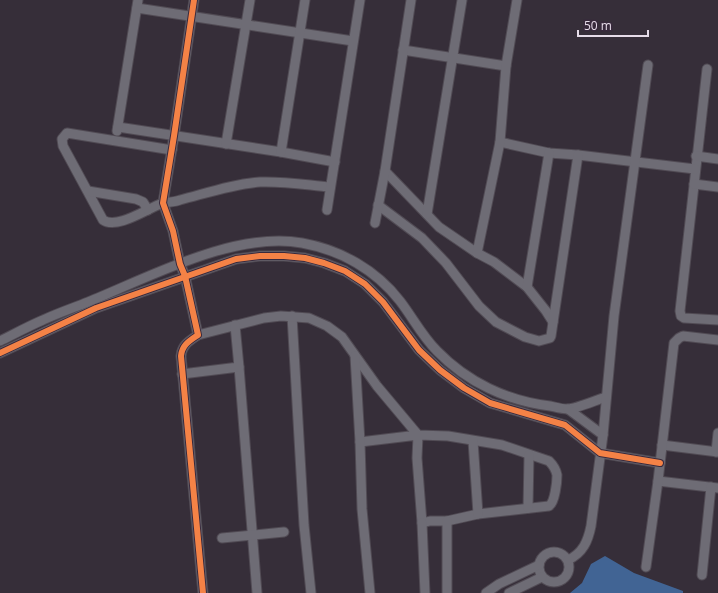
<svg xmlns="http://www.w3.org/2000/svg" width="718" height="593" viewBox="0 0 718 593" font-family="'Open Sans',sans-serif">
<rect width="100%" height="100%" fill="#362e39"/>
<path fill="#416494" d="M 605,556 L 634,573 L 683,591 L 683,593 L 570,593 L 582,583 L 591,564 Z"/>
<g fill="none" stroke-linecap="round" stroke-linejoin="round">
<defs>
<g id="minor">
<path d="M 194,0 L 174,136 L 163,203 L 173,231 L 180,264 L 185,276 L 198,335 C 189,341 182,345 181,356 L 203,593"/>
<path d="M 137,8 L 353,41"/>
<path d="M 403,50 L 506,66"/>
<path d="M 707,69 L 680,311 L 681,316 L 684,318 L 718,320"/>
<path d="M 118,127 L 281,152 L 335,162"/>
<path d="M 117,131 L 138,0"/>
<path d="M 500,142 L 549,153 L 578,155 L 695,169"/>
<path d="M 226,144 L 250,0"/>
<path d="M 172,150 L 67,133 L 62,139 L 63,146 L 103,220 C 117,230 148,208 163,203 C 168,202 175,202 180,200 C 207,193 233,184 260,182 C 284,181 307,185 330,187"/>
<path d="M 281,152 L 305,0"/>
<path d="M 696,156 L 718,159"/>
<path d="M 385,171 L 439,227 L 477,253 L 494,262 L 527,287 L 546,311 L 553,322"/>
<path d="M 694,184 L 718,187"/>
<path d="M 88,191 L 136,199 L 143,202 L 148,210"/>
<path d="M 378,205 L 422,238 L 446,263 L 479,306 L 496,322 L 525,337 L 539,341 L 550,338 L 551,336 L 578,155"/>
<path d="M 327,210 L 360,0"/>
<path d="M 427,214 L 462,0"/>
<path d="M 375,223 L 385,171 L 411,0"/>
<path d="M 477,253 L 500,142 L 506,66 L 517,0"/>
<path d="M 527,287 L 549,153"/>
<path d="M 292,316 L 304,525 L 311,593"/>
<path d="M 198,335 L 264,318 L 281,316 L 309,318 L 327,326 L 342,337 L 377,386 L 418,435 L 417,458 L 422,523 L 430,521 L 447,521 L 478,514 L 549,506 C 555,502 557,482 557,475 C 556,470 553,465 549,461 L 502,445 L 448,436 L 418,435 L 360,442"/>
<path d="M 0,341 C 14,334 29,326 43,320 C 58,313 73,308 88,302 C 150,277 234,231 302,243 C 341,250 376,270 400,301 C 413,318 422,336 437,351 C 467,382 507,401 550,406 C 555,407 561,409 567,409 C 576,409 596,400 606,397"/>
<path d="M 0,353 L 96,308 L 236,259 L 260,256 L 284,256 L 305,258 L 324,263 L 345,271 L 365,284 L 383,302 L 419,350 L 440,370 L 464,388 L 490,403 L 565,425 L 600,453 L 660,463"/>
<path d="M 355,356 L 360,442 L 362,509 L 370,593"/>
<path d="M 239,367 L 257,593"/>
<path d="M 182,374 L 239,367 L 235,325"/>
<path d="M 568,409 L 603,435"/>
<path d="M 473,441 L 478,514"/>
<path d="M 662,445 L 718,452"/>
<path d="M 716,452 L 718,433"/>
<path d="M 658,481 L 718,488"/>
<path d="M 528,508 L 529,455"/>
<path d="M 422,523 L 425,593"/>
<path d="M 222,538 L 284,532"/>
<circle cx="554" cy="567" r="15"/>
<path d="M 568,560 C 583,553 588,541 591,526 L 603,435 L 614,316 L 648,65"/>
<path d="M 646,567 L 658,481 L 674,343 L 679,338 L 683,336 L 718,340"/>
<path d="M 702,575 L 711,487"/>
<path d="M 447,593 L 447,521"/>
<path d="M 486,593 L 499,584 L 539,565"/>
<path d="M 509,593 L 542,577"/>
</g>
</defs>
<use href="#minor" stroke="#514b54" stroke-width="11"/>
<use href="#minor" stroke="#6e6c75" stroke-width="9"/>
<defs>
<g id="cycleway">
<path d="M 194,0 L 174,136 L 163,203 L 173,231 L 180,264 L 185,276 L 198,335 C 189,341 182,345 181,356 L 203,593"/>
<path d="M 0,353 L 96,308 L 236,259 L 260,256 L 284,256 L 305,258 L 324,263 L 345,271 L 365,284 L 383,302 L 419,350 L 440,370 L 464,388 L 490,403 L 565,425 L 600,453 L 660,463"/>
</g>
</defs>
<use href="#cycleway" stroke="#392a3d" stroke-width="8"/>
<use href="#cycleway" stroke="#f48246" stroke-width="6"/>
</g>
<path d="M578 30v6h70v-6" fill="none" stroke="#e6dce9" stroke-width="2"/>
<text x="584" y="30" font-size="12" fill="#e6dce9" stroke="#392a3d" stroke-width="3" paint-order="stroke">50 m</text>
</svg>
